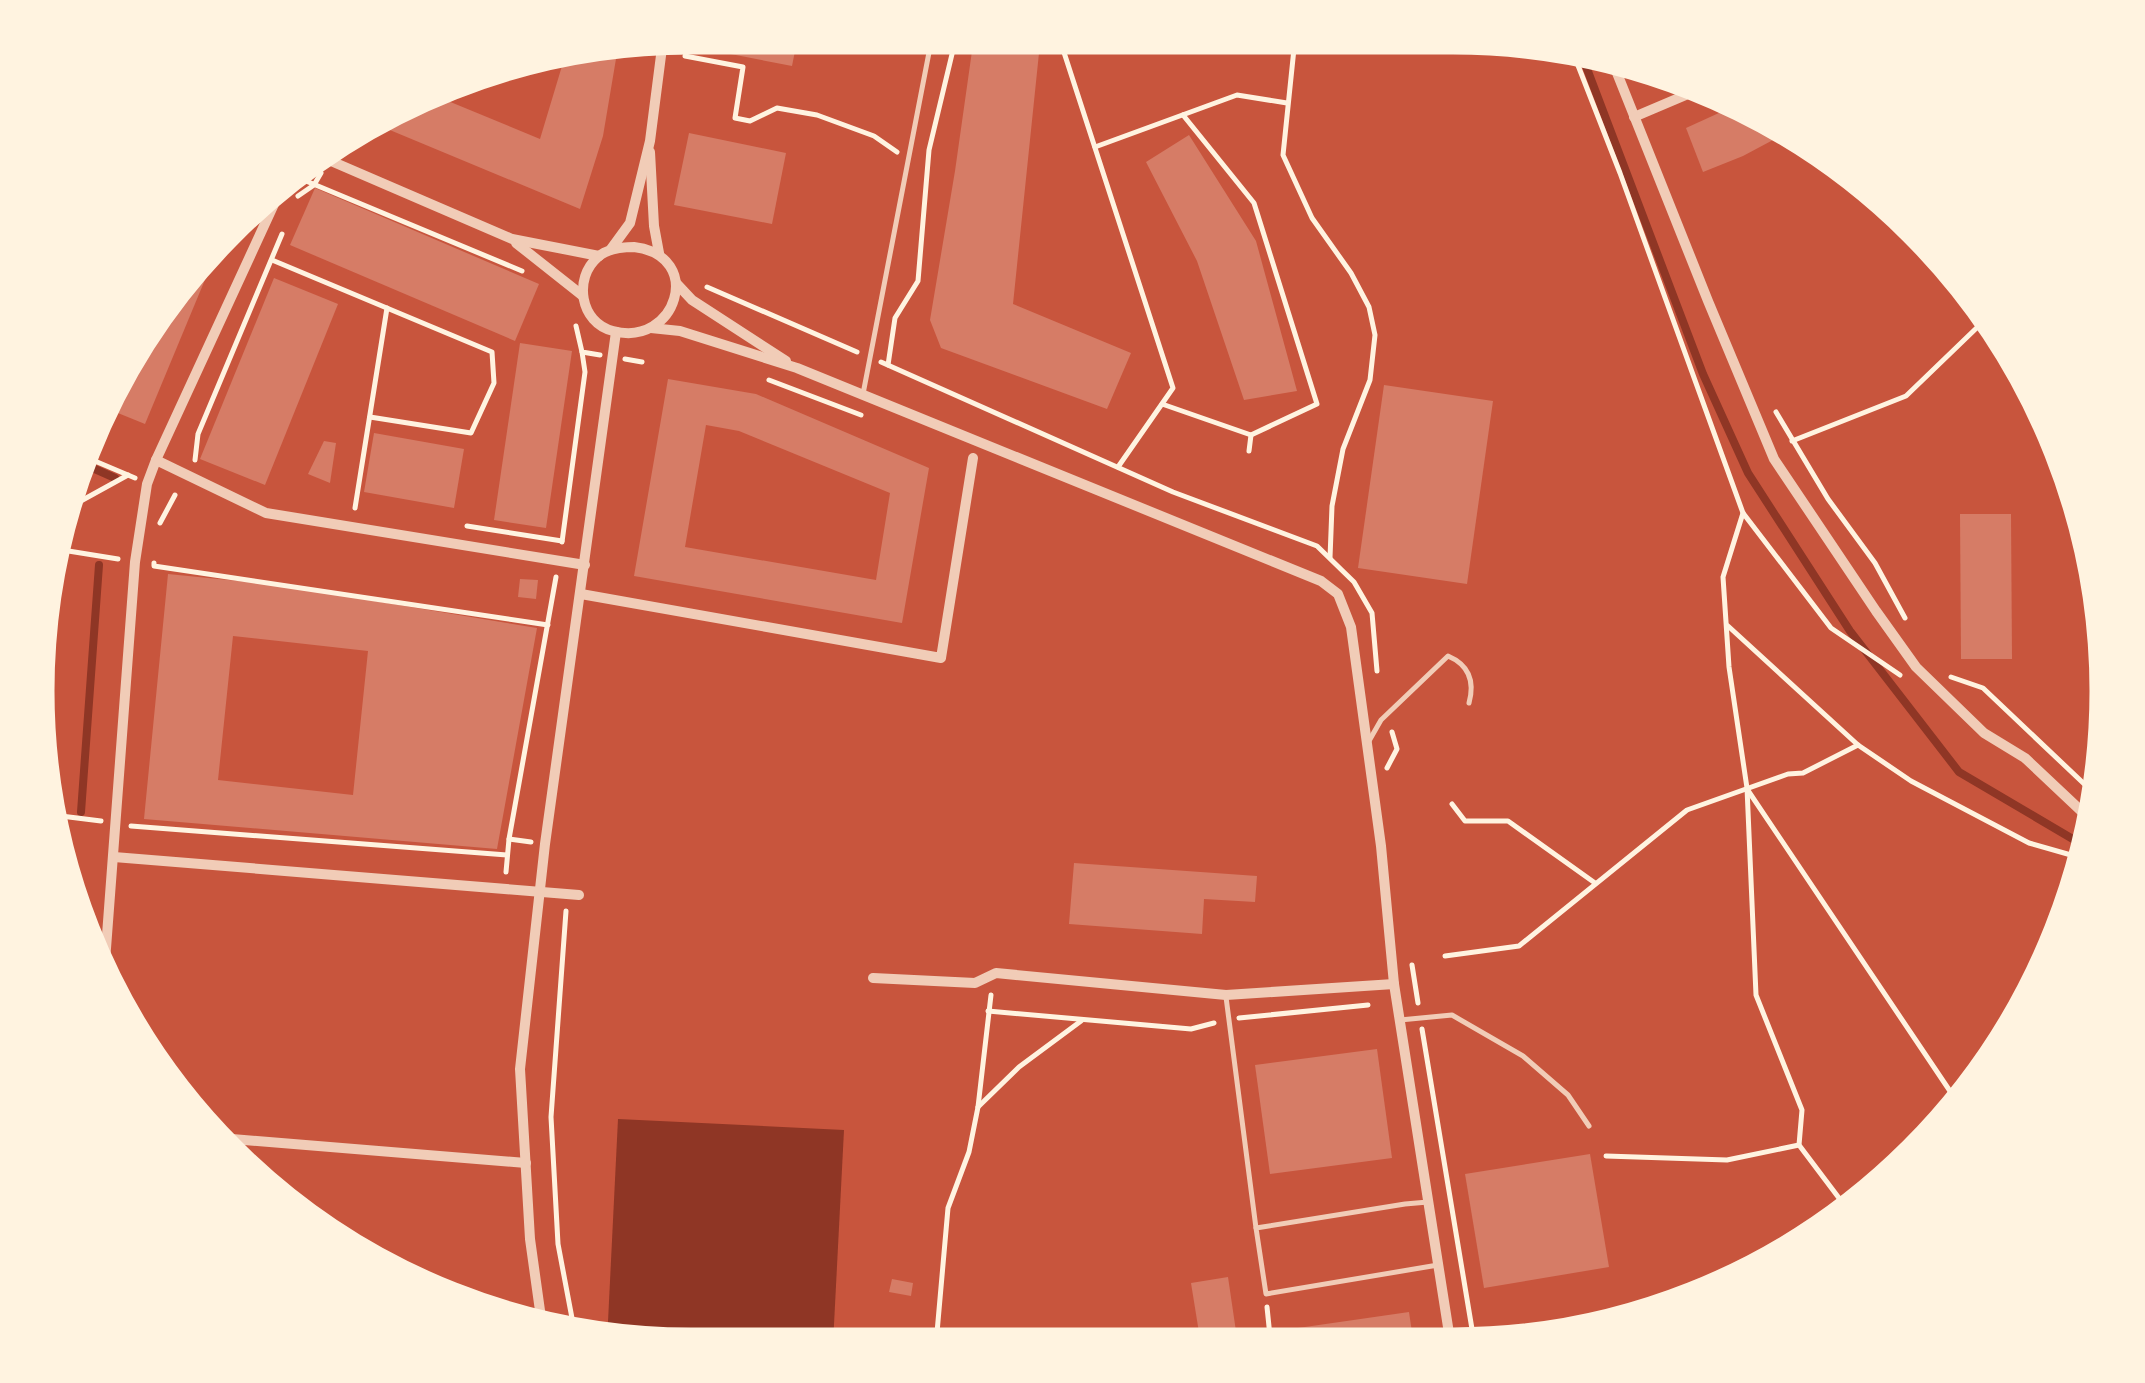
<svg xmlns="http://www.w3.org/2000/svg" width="2145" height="1383" viewBox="0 0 2145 1383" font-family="Signika,sans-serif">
<rect width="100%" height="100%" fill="#c8553d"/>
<path fill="#8f3625" d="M 618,1119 L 844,1130 L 833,1344 L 607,1342 Z"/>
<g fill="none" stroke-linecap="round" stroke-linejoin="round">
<g stroke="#8f3625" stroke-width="8">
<path d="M 1581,53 L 1703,374 L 1748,473 L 1850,631 L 1959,772 L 2088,848"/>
<path d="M 79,462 L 115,478"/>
<path d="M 81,812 L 99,565"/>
</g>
</g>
<g fill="#d67c66" fill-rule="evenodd">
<path d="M 708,35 L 798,36 L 792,66 L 705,49 Z"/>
<path d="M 618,47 L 603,136 L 580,209 L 373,123 L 431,94 L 540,139 L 565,56 Z"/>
<path d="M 972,51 L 1039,53 L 1013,304 L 1131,353 L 1107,409 L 941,348 L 930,320 L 955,171 Z"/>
<path d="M 1743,102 L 1788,132 L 1743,156 L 1703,172 L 1686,128 Z"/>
<path d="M 689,133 L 786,153 L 772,224 L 674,205 Z"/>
<path d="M 1189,135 L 1256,241 L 1297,391 L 1244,400 L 1197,261 L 1146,162 Z"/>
<path d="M 315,188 L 539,284 L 515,341 L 290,245 Z"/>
<path d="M 219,246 L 145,424 L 108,409 L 170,292 Z"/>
<path d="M 274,278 L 338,304 L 265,485 L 200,459 Z"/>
<path d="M 520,343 L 572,351 L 546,528 L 494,520 Z"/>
<path d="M 668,379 L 756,394 L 929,468 L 902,623 L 634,576 ZM 706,425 L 739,431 L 890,493 L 876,580 L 685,547 Z"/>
<path d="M 1384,385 L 1493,401 L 1467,584 L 1358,568 Z"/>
<path d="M 374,433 L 464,449 L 454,508 L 364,492 Z"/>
<path d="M 324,441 L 336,443 L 330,483 L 308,474 Z"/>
<path d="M 1960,514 L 2011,514 L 2012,659 L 1961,659 Z"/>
<path d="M 168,574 L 278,585 L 537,628 L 497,849 L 144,819 ZM 233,636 L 368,651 L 353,795 L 218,780 Z"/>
<path d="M 520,579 L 538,580 L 536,599 L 518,597 Z"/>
<path d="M 1074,863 L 1257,876 L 1255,902 L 1204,899 L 1202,934 L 1069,924 Z"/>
<path d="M 1377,1049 L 1392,1158 L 1270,1174 L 1255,1065 Z"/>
<path d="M 1590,1154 L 1609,1267 L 1484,1288 L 1465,1174 Z"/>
<path d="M 1228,1277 L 1238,1345 L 1201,1345 L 1191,1283 Z"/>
<path d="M 892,1279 L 913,1283 L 911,1296 L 889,1292 Z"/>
<path d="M 1409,1312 L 1414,1346 L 1294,1346 L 1291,1329 Z"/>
</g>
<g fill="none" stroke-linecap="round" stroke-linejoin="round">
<g stroke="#fff3e0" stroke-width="5">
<path d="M 1059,37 L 1173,388 L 1118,467"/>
<path d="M 1295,39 L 1283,155 L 1312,218 L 1351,273 L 1369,307 L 1375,335 L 1370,380 L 1343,449 L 1332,506 L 1330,558"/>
<path d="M 1572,50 L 1620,173 L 1743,513 L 1831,628 L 1900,675"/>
<path d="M 685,56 L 743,67 L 735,118 L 750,121 L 777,108 L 817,115 L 874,136 L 897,152"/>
<path d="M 1095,147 L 1237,95 L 1287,103"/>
<path d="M 294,176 L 522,271"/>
<path d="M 298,196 L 314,185 L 321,173"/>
<path d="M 272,260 L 492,352 L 494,383 L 471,433 L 370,417"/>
<path d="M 707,287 L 857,352"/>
<path d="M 576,326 L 582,352 L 600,355"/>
<path d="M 625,359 L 642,362"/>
<path d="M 881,362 L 1173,492 L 1317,546 L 1354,582 L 1372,613 L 1377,671"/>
<path d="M 888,365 L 895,318 L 918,281 L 929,150 L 953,50 L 952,37"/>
<path d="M 769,380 L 861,415"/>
<path d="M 1162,404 L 1251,435 L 1317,404 L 1254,203 L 1183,115"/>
<path d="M 1776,412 L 1828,499 L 1875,563 L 1905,618"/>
<path d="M 1792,441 L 1906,396 L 1989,316"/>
<path d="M 1249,451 L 1251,435"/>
<path d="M 83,456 L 135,478"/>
<path d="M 195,460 L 198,434 L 282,234"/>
<path d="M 355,508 L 387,308"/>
<path d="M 1743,513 L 1723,577 L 1729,667 L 1747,788 L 1756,995 L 1802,1110 L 1799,1145 L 1851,1214"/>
<path d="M 63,515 L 79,502 L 128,475"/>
<path d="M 160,523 L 175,495"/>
<path d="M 467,526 L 562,541"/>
<path d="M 562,542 L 585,372 L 582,352"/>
<path d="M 56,549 L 118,559"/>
<path d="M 154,563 L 154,566 L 548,625"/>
<path d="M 1728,626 L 1858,745 L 1911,781 L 2029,843 L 2085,859"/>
<path d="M 1951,677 L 1983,688 L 2099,798"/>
<path d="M 1387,768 L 1397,749 L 1392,732"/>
<path d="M 1747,789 L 1960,1106"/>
<path d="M 1452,804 L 1465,821 L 1508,821 L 1595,883"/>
<path d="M 53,815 L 101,821"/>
<path d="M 131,826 L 507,855"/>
<path d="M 509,839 L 531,842"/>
<path d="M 59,866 L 61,866"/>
<path d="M 506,872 L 509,839 L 556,577"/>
<path d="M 566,911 L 551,1117 L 558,1244 L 575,1334"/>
<path d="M 1445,956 L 1519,946 L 1687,810 L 1788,774 L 1803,773 L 1858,745"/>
<path d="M 1412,965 L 1418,1003"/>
<path d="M 988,1011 L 1191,1029 L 1214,1023"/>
<path d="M 1239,1018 L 1368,1005"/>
<path d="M 1422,1029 L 1475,1347"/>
<path d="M 978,1107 L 1019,1067 L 1081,1021"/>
<path d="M 1606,1156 L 1727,1160 L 1799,1145"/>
<path d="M 1267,1307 L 1271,1346"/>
<path d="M 936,1344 L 948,1208 L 969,1152 L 978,1107 L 991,995"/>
</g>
<g stroke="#f1ccb7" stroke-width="5">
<path d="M 863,394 L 932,37"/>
<path d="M 1369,741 L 1381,720 L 1448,656 C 1469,665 1475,681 1469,703"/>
<path d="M 1226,997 L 1256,1228"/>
<path d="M 1400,1020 L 1452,1015 L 1523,1056 L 1568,1095 L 1589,1126"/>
<path d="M 1428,1202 L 1405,1204 L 1256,1228 L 1266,1294 L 1438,1265"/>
<path d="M 1492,1331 L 1520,1343"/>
</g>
<g stroke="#f1ccb7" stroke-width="10">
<path d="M 1613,63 L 1708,301 L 1774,459 L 1876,611 L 1916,667 L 1984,733 L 2025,758 L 2094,823"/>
<path d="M 1634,117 L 1700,89"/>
<path d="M 650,152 L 654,226 L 659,253"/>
<path d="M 317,155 L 512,239 L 599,256"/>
<path d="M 516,243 L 583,296"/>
<path d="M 634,247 C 706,256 676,348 613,331 C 580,323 573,278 598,257 C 608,248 622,247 634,247 Z"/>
<path d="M 611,249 L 630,223 L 650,141 L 663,40"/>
<path d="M 677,284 L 692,300 L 786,361"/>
<path d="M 651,328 L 680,331 L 797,368 L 1321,581 L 1338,594 L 1351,627 L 1381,846 L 1394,984 L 1451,1346"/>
<path d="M 156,460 L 266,513 L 585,565"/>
<path d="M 581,594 L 941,658 L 973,458"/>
<path d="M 114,857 L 579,895"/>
<path d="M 104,975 L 135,562 L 147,484 L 156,460 L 281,189"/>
<path d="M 873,978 L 975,983 L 996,973 L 1226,995 L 1394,984"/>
<path d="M 220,1138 L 526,1163"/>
<path d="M 542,1325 L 530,1239 L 520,1069 L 545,844 L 616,332"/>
</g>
</g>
<path d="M0 0H2145V1383H0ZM691 52H1453A639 639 0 0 1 2092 691V691A639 639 0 0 1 1453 1330H691A639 639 0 0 1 52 691V691A639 639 0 0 1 691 52Z" fill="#fff3e0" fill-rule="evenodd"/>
<path fill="none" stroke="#fff3e0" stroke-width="5" d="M691 52H1453A639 639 0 0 1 2092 691V691A639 639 0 0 1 1453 1330H691A639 639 0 0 1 52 691V691A639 639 0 0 1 691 52Z"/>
</svg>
